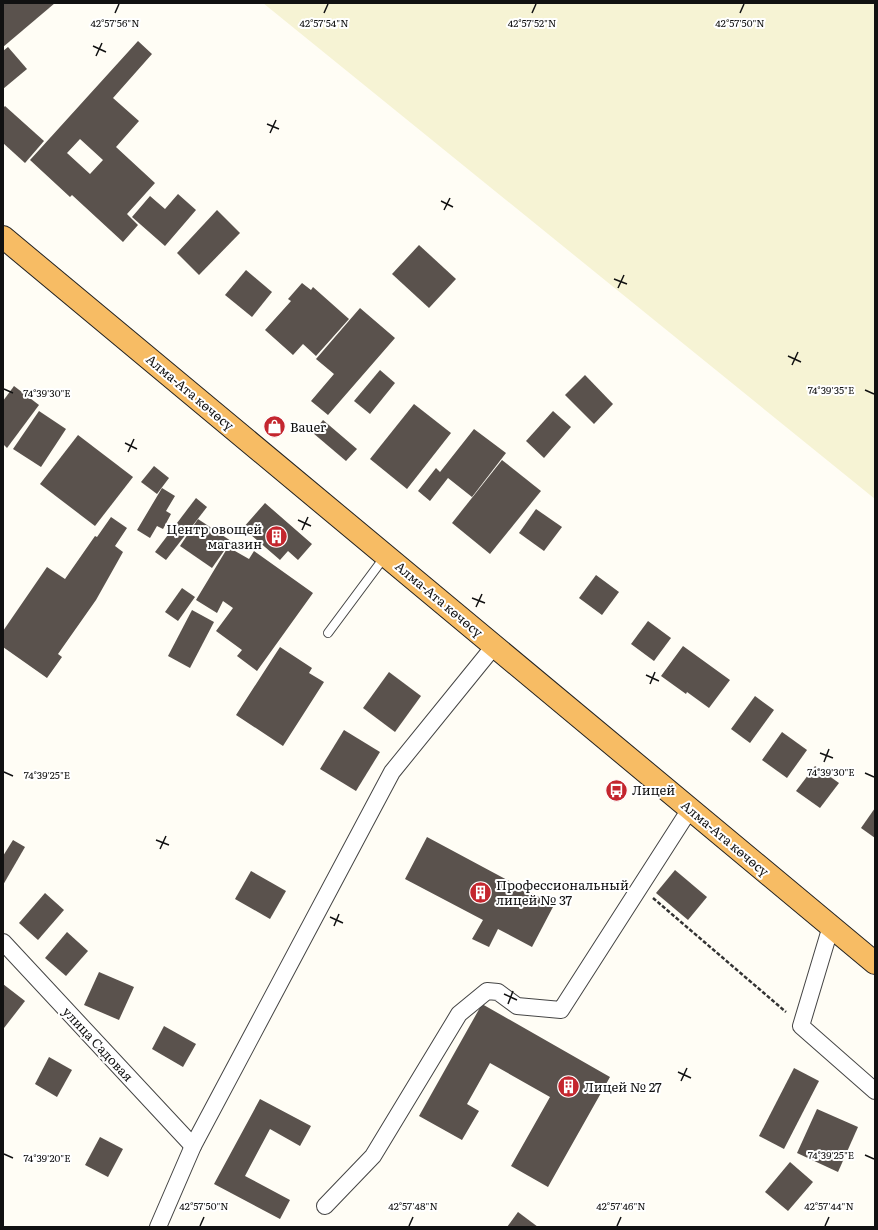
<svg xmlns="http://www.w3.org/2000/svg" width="878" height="1230" viewBox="0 0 878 1230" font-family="Literata,serif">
<rect width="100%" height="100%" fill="#fffdf5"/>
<path fill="#f6f3d4" d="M 263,3 L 875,3 L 875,499 Z"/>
<g fill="#5a524d" fill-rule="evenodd">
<path d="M 3,3 L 55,3 L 3,47 Z"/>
<path d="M 138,41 L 152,54 L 113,98 L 139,121 L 116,147 L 155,183 L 127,214 L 138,225 L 123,242 L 72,195 L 70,197 L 30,160 ZM 80,139 L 103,160 L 90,174 L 67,153 Z"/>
<path d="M 8,47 L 27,69 L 3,89 L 3,51 Z"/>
<path d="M 5,106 L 44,141 L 25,163 L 3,143 L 3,108 Z"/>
<path d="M 178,194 L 196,210 L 165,246 L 132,217 L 150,196 L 165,209 Z"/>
<path d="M 217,210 L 240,233 L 199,275 L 177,253 Z"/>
<path d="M 419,245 L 456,279 L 429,308 L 392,274 Z"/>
<path d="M 246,270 L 272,292 L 252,317 L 225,295 Z"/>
<path d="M 302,283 L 311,290 L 313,287 L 349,319 L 316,356 L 303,344 L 293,355 L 265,330 L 291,301 L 288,299 Z"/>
<path d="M 360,308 L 395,338 L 328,415 L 311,401 L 334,374 L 316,359 Z"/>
<path d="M 380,370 L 395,383 L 370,414 L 354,401 Z"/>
<path d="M 585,375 L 613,404 L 594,424 L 565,395 Z"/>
<path d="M 14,386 L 39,405 L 7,448 L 3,444 L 3,401 Z"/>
<path d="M 414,404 L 451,433 L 407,489 L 370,459 Z"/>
<path d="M 39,411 L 66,429 L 41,467 L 13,449 Z"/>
<path d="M 553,411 L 571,427 L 544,458 L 526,441 Z"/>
<path d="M 323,420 L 357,449 L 346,461 L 313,433 Z"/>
<path d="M 474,429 L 506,453 L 472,497 L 448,478 L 430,501 L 418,491 L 436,468 L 440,472 Z"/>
<path d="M 78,435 L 133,477 L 95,526 L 40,484 Z"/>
<path d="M 502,460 L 541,491 L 490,554 L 452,523 Z"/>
<path d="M 154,466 L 169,478 L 157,494 L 141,482 Z"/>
<path d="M 162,488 L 175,496 L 166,511 L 171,514 L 163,529 L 157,526 L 150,538 L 137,530 Z"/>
<path d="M 196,498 L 207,507 L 166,560 L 155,552 Z"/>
<path d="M 265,503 L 312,544 L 298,560 L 288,551 L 280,560 L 243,528 Z"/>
<path d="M 536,509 L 562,527 L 544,551 L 519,533 Z"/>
<path d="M 111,517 L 127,528 L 115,546 L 123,552 L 96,600 L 58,654 L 62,657 L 47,678 L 3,647 L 3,631 L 47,567 L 65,579 L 95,536 L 97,537 Z"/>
<path d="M 198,519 L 231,541 L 212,568 L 180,546 Z"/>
<path d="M 228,547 L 249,559 L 254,551 L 313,593 L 257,671 L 237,656 L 242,650 L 216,631 L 233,608 L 223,601 L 217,613 L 196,600 Z"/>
<path d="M 596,575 L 619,592 L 602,615 L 579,598 Z"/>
<path d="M 182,588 L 195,597 L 178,621 L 165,612 Z"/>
<path d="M 192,610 L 214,622 L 190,668 L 168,656 Z"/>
<path d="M 648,621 L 671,638 L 654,661 L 631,644 Z"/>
<path d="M 683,646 L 730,680 L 709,708 L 687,692 L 686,694 L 661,676 Z"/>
<path d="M 280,647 L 312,668 L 309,673 L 324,682 L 283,746 L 236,715 Z"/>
<path d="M 389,672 L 421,696 L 395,732 L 363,708 Z"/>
<path d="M 755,696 L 774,710 L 750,743 L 731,729 Z"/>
<path d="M 344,730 L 380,752 L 356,791 L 320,769 Z"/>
<path d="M 782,732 L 807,750 L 787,778 L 762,760 Z"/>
<path d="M 815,766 L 839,783 L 820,808 L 796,791 Z"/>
<path d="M 875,808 L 875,838 L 861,828 Z"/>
<path d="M 427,837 L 554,905 L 532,947 L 498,929 L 489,947 L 472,939 L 483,920 L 405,879 Z"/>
<path d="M 13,840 L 25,847 L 3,885 L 3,856 Z"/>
<path d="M 675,870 L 707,897 L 688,920 L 656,893 Z"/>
<path d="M 251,871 L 286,891 L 270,919 L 235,899 Z"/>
<path d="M 45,893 L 64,910 L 38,940 L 19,923 Z"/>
<path d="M 67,932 L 88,951 L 66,976 L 45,958 Z"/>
<path d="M 99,972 L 134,987 L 119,1020 L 84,1005 Z"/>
<path d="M 3,984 L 25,1001 L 4,1028 L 3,1027 Z"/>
<path d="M 482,1004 L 610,1077 L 548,1187 L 511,1166 L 550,1097 L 490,1063 L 467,1104 L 479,1111 L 462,1140 L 419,1116 Z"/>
<path d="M 164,1026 L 196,1044 L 183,1067 L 152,1049 Z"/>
<path d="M 49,1057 L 72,1070 L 57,1097 L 35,1084 Z"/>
<path d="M 794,1068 L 819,1081 L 784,1149 L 759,1136 Z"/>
<path d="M 260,1099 L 311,1126 L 300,1146 L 270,1129 L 245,1176 L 290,1200 L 280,1219 L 214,1184 Z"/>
<path d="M 817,1109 L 858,1127 L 838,1172 L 797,1153 Z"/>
<path d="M 100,1137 L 123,1149 L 108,1177 L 85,1165 Z"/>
<path d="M 790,1162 L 813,1182 L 788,1211 L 765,1192 Z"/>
<path d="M 518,1212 L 538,1227 L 507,1227 Z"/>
</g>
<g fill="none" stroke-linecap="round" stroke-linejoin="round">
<defs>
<path id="service" d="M 328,633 L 386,555"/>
<g id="minor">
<path d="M 831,926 L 801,1026 L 875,1091"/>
<path d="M 3,942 L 193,1146"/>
<path d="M 325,1206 L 373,1156 L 459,1014 L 487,991 L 498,992 L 517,1006 L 561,1010 L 690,809"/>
<path d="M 158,1227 L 193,1146 L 392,772 L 495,645"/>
</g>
<path id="trunk" d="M 3,237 L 875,963"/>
</defs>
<use href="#service" stroke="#444" stroke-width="10"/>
<use href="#minor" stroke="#444" stroke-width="18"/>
<use href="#trunk" stroke="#222" stroke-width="24"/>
<path stroke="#333" stroke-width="2.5" stroke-dasharray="4 2" stroke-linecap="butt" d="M 653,898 L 786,1012"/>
<use href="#service" stroke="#fff" stroke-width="8"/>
<use href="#minor" stroke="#fff" stroke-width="16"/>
<use href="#trunk" stroke="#f7bc64" stroke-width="22"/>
</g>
<path fill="none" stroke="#111" stroke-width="1.5" d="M 115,13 L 119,4M 324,13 L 328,4M 532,13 L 536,4M 740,13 L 744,4M 93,46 L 106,52M 96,56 L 102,43M 267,124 L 279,129M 270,133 L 276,120M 441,201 L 453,207M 444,210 L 450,198M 614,279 L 627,284M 618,288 L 624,275M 788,356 L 801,362M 792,365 L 798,352M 4,389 L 13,393M 865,390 L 874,394M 125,443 L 137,449M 128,452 L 134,439M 298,520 L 311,526M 302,530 L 308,517M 472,598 L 485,603M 476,607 L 482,594M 646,675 L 659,681M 650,684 L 655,672M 820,753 L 833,758M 824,762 L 829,749M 4,772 L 13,776M 865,773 L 874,777M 156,840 L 169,845M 160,849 L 166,836M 330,917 L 343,923M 334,926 L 339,914M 504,994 L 517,1000M 508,1004 L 513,991M 678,1072 L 691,1078M 681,1081 L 687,1068M 4,1154 L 13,1158M 865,1155 L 874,1159M 200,1226 L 204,1217M 409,1226 L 413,1217M 617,1226 L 621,1217M 825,1226 L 829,1217"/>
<defs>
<symbol id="shop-disc" viewBox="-11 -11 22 22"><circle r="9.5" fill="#c4262e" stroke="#fff"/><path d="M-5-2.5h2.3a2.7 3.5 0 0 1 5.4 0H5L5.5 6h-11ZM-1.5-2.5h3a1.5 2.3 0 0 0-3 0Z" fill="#fff"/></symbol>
<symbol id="building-disc" viewBox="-11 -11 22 22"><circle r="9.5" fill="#c4262e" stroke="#fff"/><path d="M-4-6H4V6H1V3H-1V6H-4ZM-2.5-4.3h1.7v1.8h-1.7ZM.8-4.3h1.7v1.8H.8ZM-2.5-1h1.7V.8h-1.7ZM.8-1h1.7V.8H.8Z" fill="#fff"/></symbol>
<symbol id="bus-disc" viewBox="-11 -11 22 22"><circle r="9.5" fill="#c4262e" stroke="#fff"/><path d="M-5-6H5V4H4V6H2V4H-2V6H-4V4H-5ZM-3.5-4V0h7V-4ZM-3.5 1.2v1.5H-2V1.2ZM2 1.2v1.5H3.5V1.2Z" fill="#fff"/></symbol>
</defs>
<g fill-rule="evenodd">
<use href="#shop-disc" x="262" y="414" width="25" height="25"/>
<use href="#building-disc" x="264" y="524" width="25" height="25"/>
<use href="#bus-disc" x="604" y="778" width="25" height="25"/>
<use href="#building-disc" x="468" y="880" width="25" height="25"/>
<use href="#building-disc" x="556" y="1074" width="25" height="25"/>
</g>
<g text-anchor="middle" stroke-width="4" stroke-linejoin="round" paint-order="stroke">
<g font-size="13" fill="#111" stroke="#fff">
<text transform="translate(190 392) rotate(40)" y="5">Алма-Ата көчөсү</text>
<text transform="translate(439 599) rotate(40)" y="5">Алма-Ата көчөсү</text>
<text transform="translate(725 838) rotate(40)" y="5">Алма-Ата көчөсү</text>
<text transform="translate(98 1044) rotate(47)" y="5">улица Садовая</text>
</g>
<g font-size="13" fill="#111" stroke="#fff" text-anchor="start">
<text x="290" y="432">Bauer</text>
<text x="262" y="534" text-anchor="end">Центр овощей<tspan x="262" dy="15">магазин</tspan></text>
<text x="632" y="795">Лицей</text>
<text x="496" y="890">Профессиональный<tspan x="496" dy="15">лицей № 37</tspan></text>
<text x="584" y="1092">Лицей № 27</text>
</g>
</g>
<g font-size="10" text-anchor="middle" fill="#111" stroke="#fff" stroke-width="4" stroke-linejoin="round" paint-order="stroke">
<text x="115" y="27">42°57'56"N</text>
<text x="532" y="27">42°57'52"N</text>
<text x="324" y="27">42°57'54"N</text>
<text x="740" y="27">42°57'50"N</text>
<text x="831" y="394">74°39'35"E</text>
<text x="47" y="397">74°39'30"E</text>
<text x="831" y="776">74°39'30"E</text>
<text x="47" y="779">74°39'25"E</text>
<text x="831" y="1159">74°39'25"E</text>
<text x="47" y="1162">74°39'20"E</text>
<text x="204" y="1210">42°57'50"N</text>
<text x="413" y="1210">42°57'48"N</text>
<text x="621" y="1210">42°57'46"N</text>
<text x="829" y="1210">42°57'44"N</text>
</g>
<rect width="878" height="1230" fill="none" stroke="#111111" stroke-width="8"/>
</svg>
